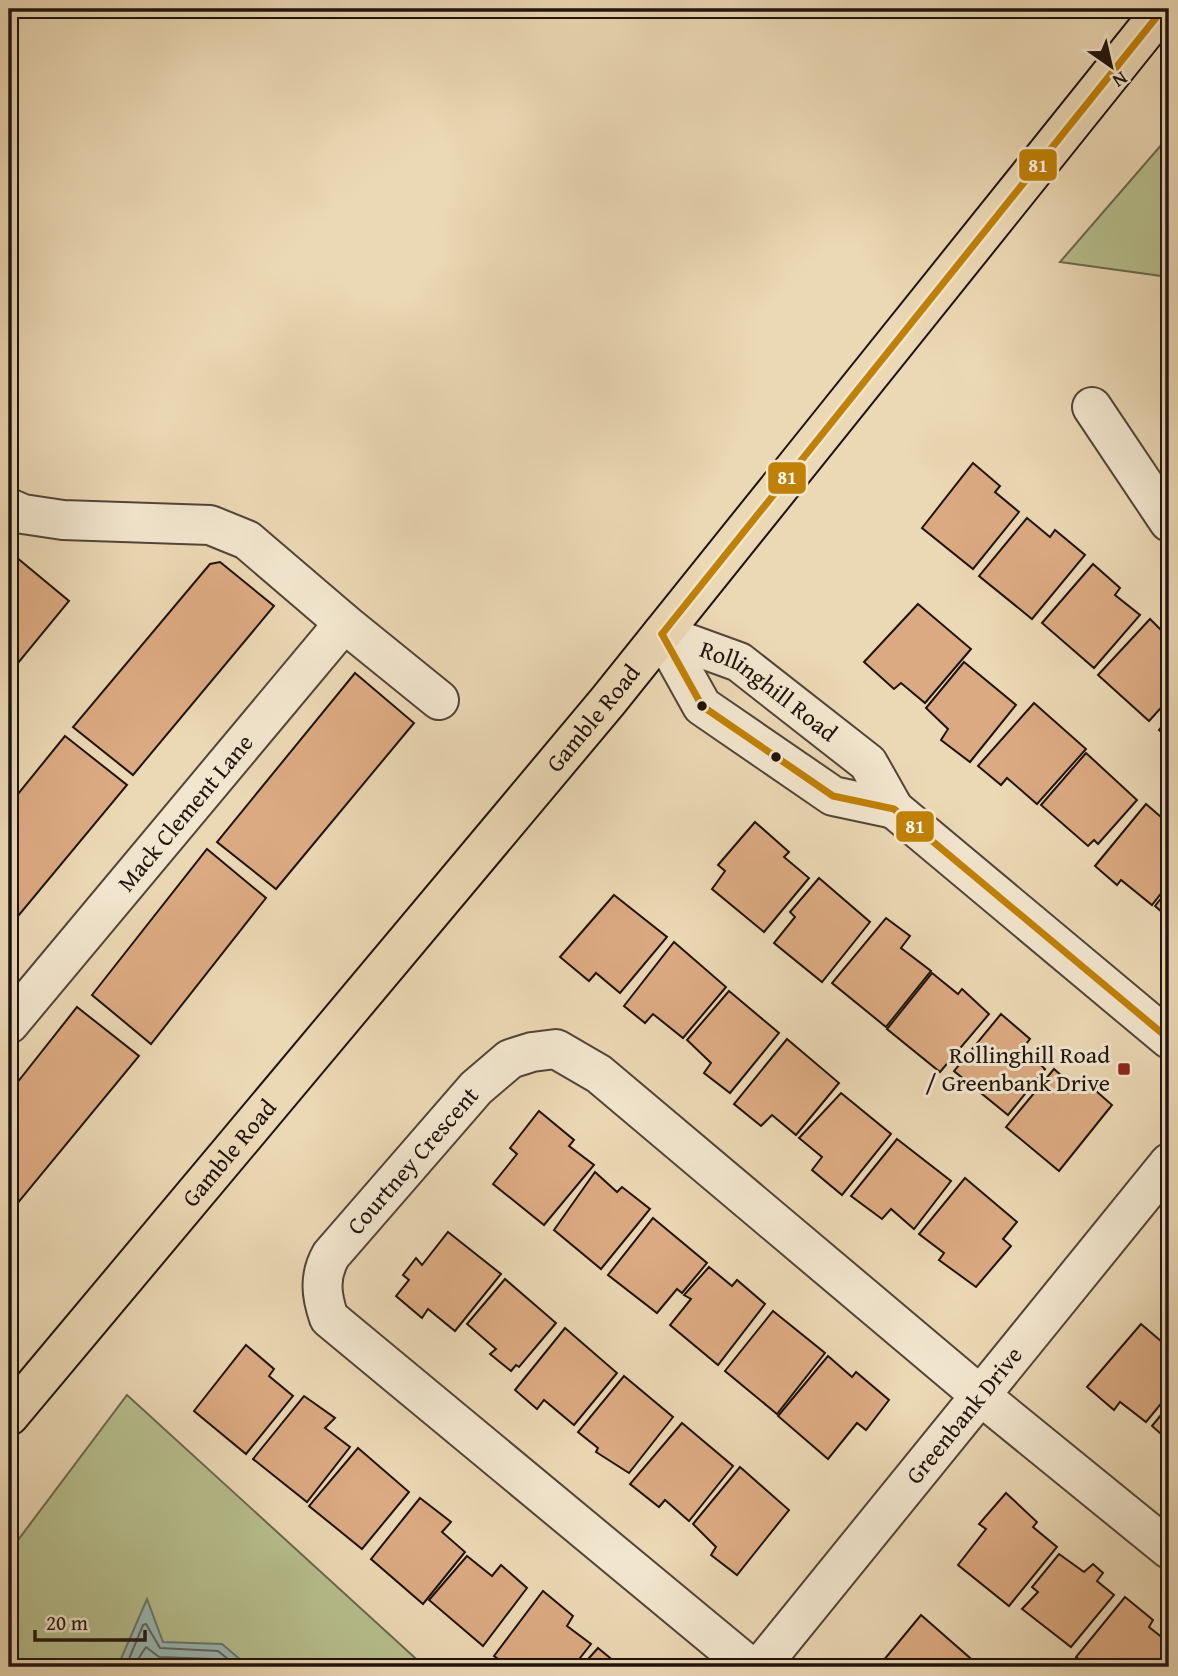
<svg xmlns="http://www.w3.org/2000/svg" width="1178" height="1676" viewBox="0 0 1178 1676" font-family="'Gentium Book Plus',serif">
<rect width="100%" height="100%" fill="#ebd8b4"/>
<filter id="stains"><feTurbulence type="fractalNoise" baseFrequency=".00286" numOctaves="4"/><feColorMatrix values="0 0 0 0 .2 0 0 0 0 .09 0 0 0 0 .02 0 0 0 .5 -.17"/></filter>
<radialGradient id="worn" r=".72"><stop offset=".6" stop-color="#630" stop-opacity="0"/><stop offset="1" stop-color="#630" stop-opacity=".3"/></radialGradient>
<g fill="#b7bf8e" stroke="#6b694e" stroke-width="2">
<path d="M 1169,136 L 1169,277 L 1060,262 Z"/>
<path d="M 127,1395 L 425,1667 L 9,1667 L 9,1552 Z"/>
</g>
<path fill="#99b9b4" stroke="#687772" stroke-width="2" d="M 147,1599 L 163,1642 L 222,1644 L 249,1667 L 125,1667 L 120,1661 Z"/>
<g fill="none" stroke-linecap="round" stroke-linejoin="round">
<g stroke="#5c6661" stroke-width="2">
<path d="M 130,1667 L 129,1659 L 143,1625 L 146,1624 L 160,1648 L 218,1651 L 238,1667"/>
<path d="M 138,1667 L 138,1659 L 146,1647 L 159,1657 L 215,1659 L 225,1667"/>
</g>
</g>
<g fill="#dcaa82" stroke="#1f130e" stroke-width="2">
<path d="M 973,463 L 1000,486 L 995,492 L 1019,512 L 973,569 L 922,528 Z"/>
<path d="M 1027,518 L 1050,537 L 1055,530 L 1085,555 L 1032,619 L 979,576 Z"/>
<path d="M 10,552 L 69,601 L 9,674 L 9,554 Z"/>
<path d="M 220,562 L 274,606 L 133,775 L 73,727 L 210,564 Z"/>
<path d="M 1093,564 L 1120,588 L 1115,595 L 1140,615 L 1094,668 L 1042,623 Z"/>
<path d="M 918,604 L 971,649 L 925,703 L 901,683 L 894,689 L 864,662 Z"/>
<path d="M 1150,619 L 1169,638 L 1169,699 L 1149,721 L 1098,675 Z"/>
<path d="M 964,662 L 1016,705 L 970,762 L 941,740 L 948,729 L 926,708 Z"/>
<path d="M 355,673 L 414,723 L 276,889 L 217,842 Z"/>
<path d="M 1034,703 L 1086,749 L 1037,804 L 1007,778 L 1001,785 L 978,766 Z"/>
<path d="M 1169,717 L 1169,738 L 1159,730 Z"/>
<path d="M 65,736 L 127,785 L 9,927 L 9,805 Z"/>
<path d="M 1086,753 L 1137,800 L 1098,844 L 1094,840 L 1088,846 L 1041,805 Z"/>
<path d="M 1146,804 L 1169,824 L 1169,883 L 1152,905 L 1121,880 L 1117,885 L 1095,866 Z"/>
<path d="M 755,822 L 789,852 L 784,857 L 809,878 L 764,932 L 712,889 L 725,871 L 718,865 Z"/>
<path d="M 207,849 L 266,898 L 151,1044 L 92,995 Z"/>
<path d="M 819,878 L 870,922 L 822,982 L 774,943 L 795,917 L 790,912 Z"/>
<path d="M 1169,888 L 1169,918 L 1155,906 Z"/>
<path d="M 614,895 L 667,937 L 620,993 L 596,973 L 589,981 L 560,957 Z"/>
<path d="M 886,918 L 910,936 L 901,948 L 931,971 L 886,1027 L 832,983 Z"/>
<path d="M 674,942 L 726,987 L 683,1038 L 653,1014 L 645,1023 L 624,1006 Z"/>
<path d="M 932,973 L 958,994 L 962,989 L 989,1014 L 940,1072 L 887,1029 Z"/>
<path d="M 729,991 L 779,1033 L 730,1093 L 704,1073 L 711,1063 L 687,1040 Z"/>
<path d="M 77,1007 L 139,1056 L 17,1204 L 9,1198 L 9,1093 Z"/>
<path d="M 1001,1014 L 1030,1039 L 1023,1048 L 1045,1069 L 1008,1115 L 954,1071 Z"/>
<path d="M 787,1039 L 839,1083 L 796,1135 L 772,1115 L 761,1126 L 734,1104 Z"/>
<path d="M 1054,1069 L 1080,1092 L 1087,1083 L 1112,1105 L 1059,1171 L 1006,1127 Z"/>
<path d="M 841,1093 L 891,1134 L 842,1195 L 812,1170 L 822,1157 L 799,1138 Z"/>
<path d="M 539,1111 L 574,1140 L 569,1146 L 594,1165 L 544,1225 L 493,1184 L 517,1154 L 510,1148 Z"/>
<path d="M 897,1139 L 951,1181 L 914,1229 L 891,1209 L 882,1219 L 851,1196 Z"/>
<path d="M 595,1172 L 617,1192 L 622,1187 L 650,1209 L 601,1269 L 554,1230 Z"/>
<path d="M 965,1178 L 1017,1222 L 1003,1239 L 1011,1246 L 976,1287 L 939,1260 L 944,1253 L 919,1234 Z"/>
<path d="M 653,1218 L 707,1263 L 682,1293 L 677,1289 L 657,1313 L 608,1275 Z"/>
<path d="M 448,1232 L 501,1274 L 455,1331 L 428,1309 L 422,1318 L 396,1296 L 409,1280 L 403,1275 L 416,1258 L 422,1265 Z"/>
<path d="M 709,1267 L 732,1286 L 737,1280 L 765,1304 L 718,1365 L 670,1325 L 691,1299 L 684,1295 Z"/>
<path d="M 505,1279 L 556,1323 L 519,1367 L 516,1365 L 511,1371 L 490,1354 L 496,1349 L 467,1324 Z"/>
<path d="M 773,1311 L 825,1353 L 777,1414 L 725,1371 Z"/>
<path d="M 1141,1324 L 1169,1348 L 1169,1394 L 1146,1422 L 1120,1402 L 1114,1410 L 1087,1387 Z"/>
<path d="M 565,1328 L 617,1373 L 574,1425 L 544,1400 L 537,1409 L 515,1390 Z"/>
<path d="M 246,1345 L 274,1369 L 269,1376 L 293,1396 L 246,1454 L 194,1411 Z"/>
<path d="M 828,1356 L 852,1377 L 856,1372 L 889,1400 L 866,1430 L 857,1423 L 828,1459 L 778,1416 Z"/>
<path d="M 624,1376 L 673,1417 L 629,1473 L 596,1452 L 598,1448 L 578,1432 Z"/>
<path d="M 304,1396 L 335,1418 L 325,1428 L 350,1447 L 307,1502 L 253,1459 Z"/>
<path d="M 1169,1405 L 1169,1441 L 1152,1426 Z"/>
<path d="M 682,1423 L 733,1466 L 689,1521 L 665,1500 L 659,1507 L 630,1484 Z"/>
<path d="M 358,1448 L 409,1492 L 362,1549 L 309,1506 Z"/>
<path d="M 740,1467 L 789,1510 L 737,1575 L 711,1555 L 716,1547 L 693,1524 Z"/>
<path d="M 1006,1493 L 1037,1522 L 1033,1527 L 1057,1547 L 1009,1606 L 958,1565 L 986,1529 L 979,1524 Z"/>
<path d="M 420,1498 L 451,1522 L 442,1532 L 465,1552 L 423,1604 L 371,1559 Z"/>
<path d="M 1059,1554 L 1084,1572 L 1093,1564 L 1103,1573 L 1097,1581 L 1114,1595 L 1071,1647 L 1022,1609 L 1038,1592 L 1032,1587 Z"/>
<path d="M 467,1556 L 492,1576 L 501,1565 L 527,1588 L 483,1646 L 429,1600 Z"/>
<path d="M 543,1591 L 573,1616 L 567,1626 L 591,1644 L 573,1667 L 509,1667 L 494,1656 Z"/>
<path d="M 1125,1597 L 1153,1620 L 1149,1627 L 1169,1643 L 1169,1650 L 1156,1667 L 1089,1667 L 1076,1657 Z"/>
<path d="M 921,1615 L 970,1658 L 963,1667 L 878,1667 Z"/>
<path d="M 598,1648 L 621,1667 L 581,1667 Z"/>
</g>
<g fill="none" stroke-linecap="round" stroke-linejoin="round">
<defs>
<g id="minor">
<path d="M 1092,407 L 1169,522"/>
<path d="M 9,508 L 23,514 L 63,520 L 210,525 L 247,540 L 344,623 L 439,700"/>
<path id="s1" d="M 662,634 L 739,662 L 868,763 L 894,809 L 1169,1039"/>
<path d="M 662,634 L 702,706 L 833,796 L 894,809"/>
<path id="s2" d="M 9,1024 L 344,623"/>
<path id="s3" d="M 750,1667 L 329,1318 C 321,1295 319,1276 331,1255 L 476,1088 L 510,1059 L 532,1052 L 556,1049 L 599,1074 L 981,1396 L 1169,1549"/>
<path id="s4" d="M 760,1667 L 1169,1163"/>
</g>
<g id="major">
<path id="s5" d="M 9,1416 L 608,701 L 1163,9"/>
</g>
</defs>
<use href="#minor" stroke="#524438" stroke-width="42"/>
<use href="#major" stroke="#1f130e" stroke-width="42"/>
<use href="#minor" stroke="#f2e6ce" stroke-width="38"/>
<use href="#major" stroke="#ebd8b4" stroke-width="38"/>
<defs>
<g id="bus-1">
<path d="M 662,634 L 1163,9"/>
<path d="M 662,634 L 702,706 L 833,796 L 894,809 L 1169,1039"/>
</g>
</defs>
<use href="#bus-1" stroke="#f2e6ce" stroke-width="12"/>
<use href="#bus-1" stroke="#c18104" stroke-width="7"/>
</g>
<g fill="#1f130e" stroke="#f2e6ce" stroke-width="2.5">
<circle cx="702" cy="706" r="6"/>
<circle cx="776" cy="757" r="6"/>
</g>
<rect fill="#8f2418" stroke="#f2e6ce" stroke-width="2.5" x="1117" y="1062" width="14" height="14" rx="3.5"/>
<g text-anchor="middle" stroke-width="6" stroke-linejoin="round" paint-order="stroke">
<g font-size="24" fill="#1f130e" stroke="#f2e6ce">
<text dy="8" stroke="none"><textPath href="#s1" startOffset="122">Rollinghill Road</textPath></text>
<text dy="8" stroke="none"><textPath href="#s5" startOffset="910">Gamble Road</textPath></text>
<text dy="8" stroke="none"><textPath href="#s2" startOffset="275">Mack Clement Lane</textPath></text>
<text dy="8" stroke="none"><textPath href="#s5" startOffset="343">Gamble Road</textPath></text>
<text dy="8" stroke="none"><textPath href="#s3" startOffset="737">Courtney Crescent</textPath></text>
<text dy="8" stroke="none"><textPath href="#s4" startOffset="324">Greenbank Drive</textPath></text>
</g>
<g font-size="24" fill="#1f130e" stroke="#f2e6ce" text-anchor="end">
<text x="1110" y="1063">Rollinghill Road<tspan x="1110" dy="28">/ Greenbank Drive</tspan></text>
</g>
</g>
<g stroke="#f2e6ce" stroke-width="2.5">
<rect x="1018" y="148" width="40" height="34" rx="7" fill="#c18104"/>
<rect x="767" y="461" width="40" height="34" rx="7" fill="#c18104"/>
<rect x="895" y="810" width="40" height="33" rx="7" fill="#c18104"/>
</g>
<g font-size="19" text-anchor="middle" font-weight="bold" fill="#fff">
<text x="1038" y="172">81</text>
<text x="787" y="484">81</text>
<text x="915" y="833">81</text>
</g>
<rect width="1178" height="1676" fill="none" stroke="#ebd8b4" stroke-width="35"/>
<rect x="10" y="10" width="1157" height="1655" fill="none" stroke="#1f130e" stroke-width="3.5"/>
<rect x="18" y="18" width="1143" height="1641" fill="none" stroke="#1f130e" stroke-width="2"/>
<g transform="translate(1111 66) rotate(146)" stroke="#f2e6ce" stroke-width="5" paint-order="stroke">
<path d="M0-5L12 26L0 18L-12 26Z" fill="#1f130e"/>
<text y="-10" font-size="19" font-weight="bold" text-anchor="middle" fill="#1f130e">N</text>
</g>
<path d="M35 1630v10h110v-10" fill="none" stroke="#1f130e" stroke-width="3.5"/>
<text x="46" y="1630" font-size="21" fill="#1f130e" stroke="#f2e6ce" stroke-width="5" paint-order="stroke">20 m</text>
<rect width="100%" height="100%" filter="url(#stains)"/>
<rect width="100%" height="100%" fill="url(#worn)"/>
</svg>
